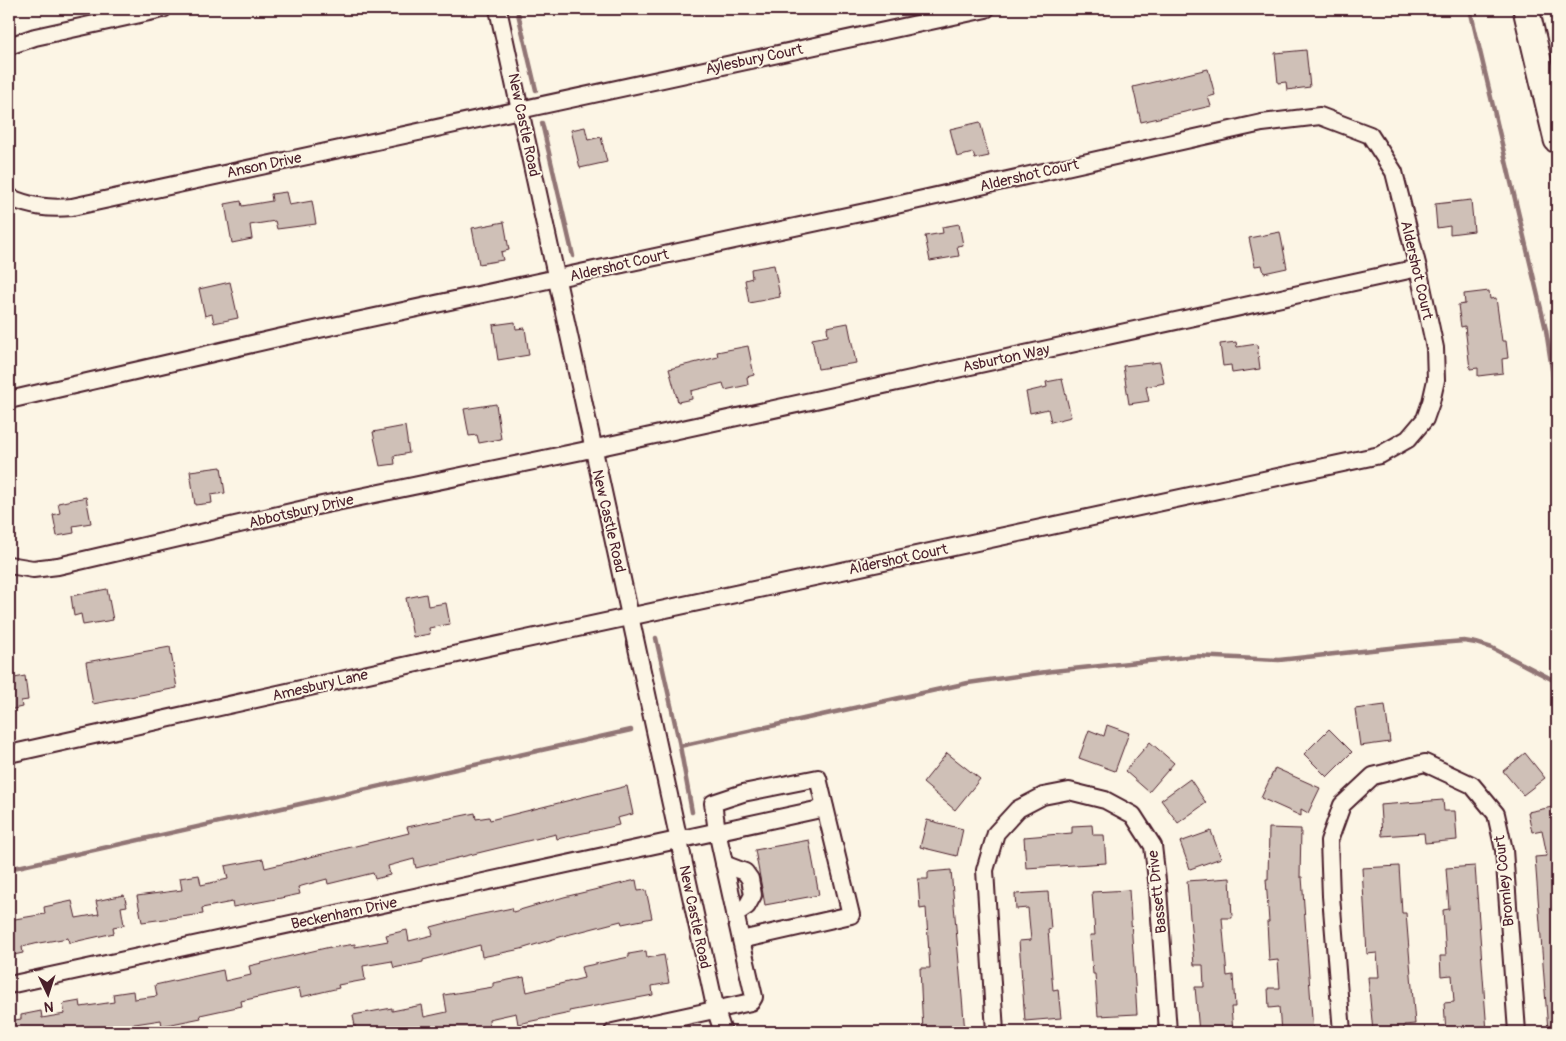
<svg xmlns="http://www.w3.org/2000/svg" width="1566" height="1041" viewBox="0 0 1566 1041" font-family="Pangolin,sans-serif">
<rect width="100%" height="100%" fill="#fcf5e5"/>
<filter id="ink" filterUnits="userSpaceOnUse"><feTurbulence type="fractalNoise" baseFrequency=".02" numOctaves="2"/><feDisplacementMap in="SourceGraphic" scale="10" xChannelSelector="R" yChannelSelector="G"/><feConvolveMatrix kernelMatrix="1 2 1 2 8 2 1 2 1" color-interpolation-filters="sRGB"/></filter>
<g filter="url(#ink)">
<g fill="none" stroke-linecap="round" stroke-linejoin="round">
<g stroke="#917474" stroke-width="4.5">
<path d="M 517,9 L 536,90"/>
<path d="M 1470,9 L 1546,330 L 1557,402"/>
<path d="M 542,123 L 573,256"/>
<path d="M 656,638 L 680,746 L 692,812"/>
<path d="M 680,746 L 968,683 L 1053,671 L 1195,656 L 1279,660 L 1427,644 L 1464,641 L 1476,643 L 1492,648 L 1557,682"/>
<path d="M 9,869 L 631,730"/>
</g>
</g>
<g fill="#cfc0b7" stroke="#4a1f2b">
<path d="M 1306,50 L 1310,87 L 1287,90 L 1286,82 L 1278,83 L 1275,53 Z"/>
<path d="M 1208,69 L 1215,95 L 1208,97 L 1211,106 L 1141,122 L 1133,87 Z"/>
<path d="M 980,122 L 989,156 L 975,159 L 973,153 L 957,157 L 950,129 Z"/>
<path d="M 585,127 L 588,140 L 601,137 L 607,162 L 580,168 L 571,130 Z"/>
<path d="M 286,192 L 289,205 L 312,201 L 316,224 L 277,229 L 275,221 L 250,225 L 252,239 L 232,243 L 225,204 L 241,201 L 242,206 L 272,201 L 271,194 Z"/>
<path d="M 1471,200 L 1474,231 L 1450,234 L 1450,226 L 1437,228 L 1435,204 Z"/>
<path d="M 504,222 L 509,250 L 501,252 L 503,260 L 479,264 L 472,228 Z"/>
<path d="M 959,224 L 963,245 L 957,246 L 959,256 L 930,261 L 925,236 L 943,233 L 942,227 Z"/>
<path d="M 1280,232 L 1287,268 L 1264,273 L 1262,265 L 1255,266 L 1249,238 Z"/>
<path d="M 774,265 L 780,297 L 749,303 L 745,280 L 752,278 L 751,269 Z"/>
<path d="M 230,282 L 238,318 L 214,323 L 212,314 L 205,316 L 199,289 Z"/>
<path d="M 1489,291 L 1490,299 L 1496,298 L 1502,341 L 1506,341 L 1508,358 L 1502,359 L 1503,373 L 1478,376 L 1478,368 L 1470,369 L 1465,326 L 1461,327 L 1458,305 L 1465,304 L 1464,294 Z"/>
<path d="M 515,322 L 516,329 L 525,328 L 529,355 L 498,360 L 493,325 Z"/>
<path d="M 848,323 L 856,363 L 818,369 L 812,339 L 828,336 L 827,327 Z"/>
<path d="M 1236,342 L 1237,347 L 1257,344 L 1260,369 L 1232,373 L 1231,365 L 1223,366 L 1220,344 Z"/>
<path d="M 748,346 L 754,375 L 747,377 L 748,385 L 725,390 L 723,383 L 691,391 L 692,399 L 678,402 L 669,369 L 718,357 L 717,352 Z"/>
<path d="M 1160,362 L 1164,383 L 1146,387 L 1149,401 L 1129,404 L 1123,366 Z"/>
<path d="M 1062,379 L 1071,417 L 1051,422 L 1048,409 L 1030,413 L 1026,392 L 1047,387 L 1046,382 Z"/>
<path d="M 496,404 L 501,439 L 479,443 L 477,435 L 469,436 L 464,409 Z"/>
<path d="M 405,426 L 409,453 L 394,456 L 395,464 L 380,466 L 373,432 Z"/>
<path d="M 221,467 L 225,493 L 211,495 L 212,503 L 195,505 L 190,471 Z"/>
<path d="M 86,497 L 91,523 L 73,526 L 74,533 L 57,536 L 53,515 L 60,513 L 58,503 Z"/>
<path d="M 107,589 L 113,620 L 83,625 L 81,614 L 74,616 L 71,596 Z"/>
<path d="M 426,594 L 428,606 L 446,603 L 450,624 L 429,628 L 430,634 L 413,637 L 406,598 Z"/>
<path d="M 170,647 L 177,688 L 93,704 L 86,662 Z"/>
<path d="M 25,676 L 28,700 L 21,701 L 22,707 L 9,710 L 9,679 Z"/>
<path d="M 1385,705 L 1390,742 L 1360,746 L 1355,709 Z"/>
<path d="M 1107,725 L 1129,733 L 1115,771 L 1079,758 L 1089,730 L 1104,736 Z"/>
<path d="M 1329,729 L 1352,752 L 1327,777 L 1304,754 Z"/>
<path d="M 1150,742 L 1174,763 L 1149,792 L 1125,771 Z"/>
<path d="M 947,753 L 980,779 L 955,810 L 923,783 Z"/>
<path d="M 1525,753 L 1545,778 L 1523,795 L 1503,771 Z"/>
<path d="M 1275,768 L 1320,788 L 1308,813 L 1301,809 L 1301,816 L 1261,798 Z"/>
<path d="M 1190,779 L 1206,803 L 1178,823 L 1161,800 Z"/>
<path d="M 627,786 L 633,814 L 617,818 L 619,825 L 557,839 L 556,834 L 416,868 L 414,859 L 388,866 L 390,875 L 375,879 L 373,873 L 328,884 L 327,879 L 298,887 L 300,894 L 281,898 L 233,907 L 232,902 L 202,908 L 203,914 L 142,922 L 137,896 L 182,890 L 180,878 L 199,875 L 201,885 L 228,879 L 225,866 L 263,859 L 265,868 L 409,833 L 407,827 L 475,813 L 476,819 L 489,817 L 490,820 Z"/>
<path d="M 1443,800 L 1444,811 L 1455,811 L 1457,840 L 1425,843 L 1424,833 L 1382,836 L 1380,805 Z"/>
<path d="M 1557,806 L 1557,1030 L 1548,1031 L 1535,857 L 1547,856 L 1542,830 L 1532,832 L 1528,812 Z"/>
<path d="M 927,820 L 963,829 L 957,856 L 920,847 Z"/>
<path d="M 1092,825 L 1093,835 L 1104,835 L 1106,863 L 1026,868 L 1024,837 L 1072,833 L 1072,826 Z"/>
<path d="M 1269,828 L 1301,829 L 1300,877 L 1302,877 L 1313,1032 L 1281,1032 L 1279,1007 L 1269,1008 L 1268,988 L 1280,988 L 1278,960 L 1269,961 L 1267,922 L 1269,922 L 1266,879 L 1268,879 Z"/>
<path d="M 1211,831 L 1221,858 L 1190,869 L 1180,842 Z"/>
<path d="M 809,840 L 819,895 L 765,905 L 755,850 Z"/>
<path d="M 1399,866 L 1402,913 L 1406,913 L 1415,1024 L 1404,1025 L 1404,1032 L 1373,1032 L 1368,977 L 1379,977 L 1377,953 L 1367,954 L 1362,868 Z"/>
<path d="M 1475,866 L 1487,1032 L 1446,1032 L 1444,1003 L 1454,1002 L 1452,975 L 1441,976 L 1440,956 L 1446,956 L 1443,910 L 1449,909 L 1446,868 Z"/>
<path d="M 951,870 L 965,1032 L 923,1032 L 920,968 L 930,968 L 926,908 L 920,909 L 918,879 L 928,879 L 928,872 Z"/>
<path d="M 1230,878 L 1232,918 L 1222,918 L 1227,976 L 1233,975 L 1235,1007 L 1231,1007 L 1233,1032 L 1199,1032 L 1195,987 L 1204,987 L 1203,965 L 1194,965 L 1187,881 Z"/>
<path d="M 636,880 L 638,891 L 646,890 L 652,918 L 622,924 L 621,921 L 563,936 L 521,949 L 482,957 L 480,945 L 423,960 L 423,962 L 394,968 L 392,961 L 363,966 L 365,980 L 338,985 L 339,988 L 301,997 L 299,988 L 241,1001 L 242,1006 L 200,1015 L 201,1018 L 162,1026 L 161,1020 L 83,1032 L 9,1032 L 9,1021 L 21,1019 L 21,1015 L 41,1011 L 42,1018 L 65,1014 L 63,1004 L 80,1001 L 81,1007 L 114,1002 L 113,994 L 133,991 L 134,999 L 157,996 L 155,985 L 223,970 L 225,981 L 251,975 L 249,966 L 291,956 L 330,947 L 330,948 L 355,944 L 355,947 L 388,941 L 386,935 L 407,930 L 409,941 L 433,935 L 431,927 L 473,916 L 512,908 L 513,912 L 564,897 Z"/>
<path d="M 1129,890 L 1137,1014 L 1098,1016 L 1095,974 L 1093,974 L 1090,935 L 1095,935 L 1092,892 Z"/>
<path d="M 1048,892 L 1051,929 L 1048,930 L 1053,990 L 1058,989 L 1061,1018 L 1025,1021 L 1019,941 L 1031,940 L 1028,908 L 1016,909 L 1015,894 Z"/>
<path d="M 124,895 L 127,906 L 121,907 L 124,925 L 113,927 L 114,933 L 69,943 L 68,938 L 39,943 L 22,947 L 23,953 L 9,956 L 9,920 L 45,914 L 44,907 L 72,901 L 76,918 L 99,914 L 96,901 Z"/>
<path d="M 646,951 L 647,958 L 664,955 L 669,983 L 652,986 L 653,995 L 569,1011 L 570,1013 L 518,1024 L 516,1013 L 489,1019 L 490,1030 L 477,1032 L 356,1032 L 353,1015 L 392,1008 L 392,1011 L 422,1005 L 424,1017 L 447,1012 L 444,995 L 493,987 L 493,983 L 524,977 L 527,992 L 584,978 L 581,967 L 629,957 L 629,954 Z"/>
</g>
<g fill="none" stroke-linecap="round" stroke-linejoin="round">
<defs>
<g id="minor">
<path d="M 498,9 L 716,1011 L 723,1032"/>
<path d="M 9,46 L 35,37 L 163,9"/>
<path d="M 9,197 C 30,207 49,209 72,207 L 986,9"/>
<path d="M 9,400 L 282,337 L 865,212 L 1262,123 L 1320,116 L 1370,135 L 1394,172 L 1418,268 L 1435,348 L 1436,380 L 1431,402 L 1425,419 L 1408,439 L 1380,455 L 489,647 L 9,754"/>
<path d="M 9,565 L 33,569 L 58,566 L 317,506 L 582,451 L 1418,268"/>
<path d="M 724,864 L 745,872 L 750,879 L 753,895 L 747,906 L 735,914"/>
<path d="M 9,985 L 825,808"/>
<path d="M 613,1032 L 751,1002 L 754,997 L 741,940 L 851,915 L 818,778 L 743,793 L 713,803 L 717,831 L 741,940"/>
<path d="M 995,1032 L 985,870 L 996,833 L 1018,809 L 1043,796 L 1069,791 L 1105,800 L 1133,815 L 1153,846 L 1158,889 L 1168,1032"/>
<path d="M 1342,1032 L 1331,896 L 1329,841 L 1342,805 L 1373,776 L 1425,763 L 1472,785 L 1496,814 L 1504,850 L 1517,1032"/>
</g>
<path id="highway" d="M 1526,9 L 1557,140"/>
</defs>
<use href="#minor" stroke="#4a1f2b" stroke-width="20"/>
<use href="#highway" stroke="#4a1f2b" stroke-width="29"/>
<use href="#minor" stroke="#fcf5e5" stroke-width="16"/>
<use href="#highway" stroke="#fcf5e5" stroke-width="25"/>
</g>
</g>
<g text-anchor="middle" stroke-width="4" stroke-linejoin="round" paint-order="stroke">
<g font-size="15" fill="#4a1f2b" stroke="#fcf5e5">
<text transform="translate(754 59) rotate(-12)" y="5">Aylesbury Court</text>
<text transform="translate(524 125) rotate(78)" y="5">New Castle Road</text>
<text transform="translate(264 165) rotate(-12)" y="5">Anson Drive</text>
<text transform="translate(1029 175) rotate(-13)" y="5">Aldershot Court</text>
<text transform="translate(619 265) rotate(-13)" y="5">Aldershot Court</text>
<text transform="translate(1417 270) rotate(77)" y="5">Aldershot Court</text>
<text transform="translate(1006 358) rotate(-12)" y="5">Asburton Way</text>
<text transform="translate(301 511) rotate(-13)" y="5">Abbotsbury Drive</text>
<text transform="translate(609 521) rotate(77)" y="5">New Castle Road</text>
<text transform="translate(898 559) rotate(-12)" y="5">Aldershot Court</text>
<text transform="translate(320 685) rotate(-13)" y="5">Amesbury Lane</text>
<text transform="translate(1504 881) rotate(-96)" y="5">Bromley Court</text>
<text transform="translate(1157 892) rotate(-96)" y="5">Bassett Drive</text>
<text transform="translate(344 913) rotate(-12)" y="5">Beckenham Drive</text>
<text transform="translate(695 917) rotate(78)" y="5">New Castle Road</text>
</g>
</g>
<rect width="1566" height="1041" fill="none" stroke="#fcf5e5" stroke-width="30"/>
<rect x="15" y="15" width="1536" height="1011" fill="none" stroke="#4a1f2b" stroke-width="2" filter="url(#ink)"/>
<g transform="translate(48 994) rotate(176)" stroke="#fcf5e5" stroke-width="4" paint-order="stroke">
<path d="M0-4L9 19L0 12L-9 19Z" fill="#4a1f2b"/>
<text y="-8" font-size="14" font-weight="bold" text-anchor="middle" fill="#4a1f2b">N</text>
</g>
</svg>
